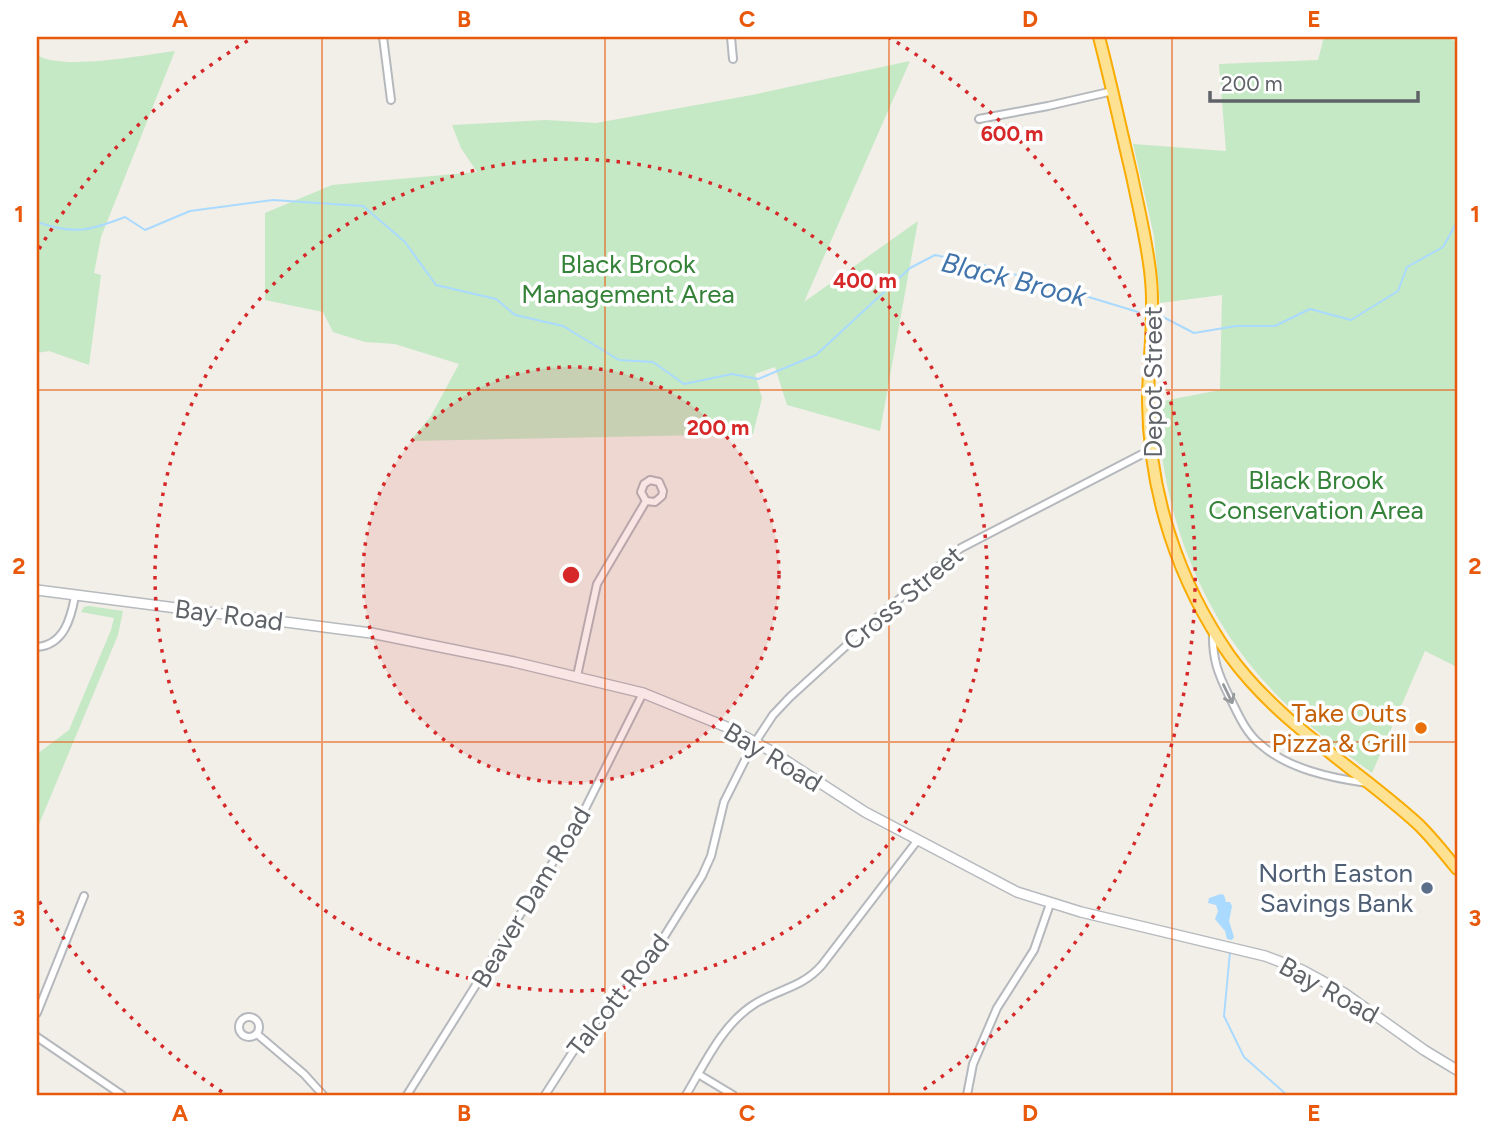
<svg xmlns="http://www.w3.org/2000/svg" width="1494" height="1132" viewBox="0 0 1494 1132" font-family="Figtree,sans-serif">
<rect width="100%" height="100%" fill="#f1efe8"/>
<g fill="#c5e8c5">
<path d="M 1324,37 L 1446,37 L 1457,42 L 1457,667 L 1425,651 L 1372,773 C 1342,751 1312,729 1285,703 C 1203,624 1160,514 1158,402 L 1220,390 L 1222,295 L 1160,303 L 1154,236 L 1133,144 L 1226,151 L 1219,64 L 1318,60 Z"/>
<path d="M 175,51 L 101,237 L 94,273 L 101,275 L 89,365 L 49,351 L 37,353 L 37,55 C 61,71 144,55 175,51 Z"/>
<path d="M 910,61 L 804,302 L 918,221 L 880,431 L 787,405 L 775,367 L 755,374 L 762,398 L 753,434 L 410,441 L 431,416 L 459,364 L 395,344 L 365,342 L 333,332 L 323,312 L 265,300 L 265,213 L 332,185 L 477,172 L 461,148 L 452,125 L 546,120 L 596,123 L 752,95 Z"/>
<path d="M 89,606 L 123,611 L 118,635 L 37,829 L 37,754 L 69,730 L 111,630 L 114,618 L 81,612 L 84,607 Z"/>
</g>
<path fill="#aadaff" d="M 1221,894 L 1224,895 L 1226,902 L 1230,902 L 1232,906 L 1229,921 L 1234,937 L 1232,940 L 1227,939 L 1225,931 L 1215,919 L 1218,911 L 1216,905 L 1208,903 L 1209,898 Z"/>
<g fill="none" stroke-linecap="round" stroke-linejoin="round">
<g stroke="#aadaff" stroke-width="2">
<path d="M 37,222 C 74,235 89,231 125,217 L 145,230 L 190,211 L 273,200 L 363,206 L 405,242 L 436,285 L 496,299 L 515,315 L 563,326 L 619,360 L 653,362 L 684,384 L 732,374 L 758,379 L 816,355 L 910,268 L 935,255 L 987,266 L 1138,312"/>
<path d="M 1163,317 L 1194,333 L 1236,326 L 1275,326 L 1310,309 L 1351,320 L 1398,291 L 1407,267 L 1443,247 L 1457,222"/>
<path d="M 1230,952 L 1224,1016 L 1244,1057 L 1287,1095"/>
</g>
<defs>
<g id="street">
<path d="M 383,37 L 391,100"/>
<path d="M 731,37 L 733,59"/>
<path d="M 979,119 L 1048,106 L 1113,91"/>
<path d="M 1213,631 C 1212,659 1218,674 1230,698 C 1238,714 1246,733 1260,744 C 1288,769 1331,778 1367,783"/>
<path d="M 37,647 C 64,645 71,618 75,596"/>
<path d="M 577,676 L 597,584 L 646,501 L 655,502 L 662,496 L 663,491 L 659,482 L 650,480 L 644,484 L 641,492 L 646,501"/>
<path d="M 37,1013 L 84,896"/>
<circle cx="249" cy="1027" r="10"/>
<path d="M 257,1034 L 304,1074 L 323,1095"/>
<path d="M 37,1037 L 122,1095"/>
<path d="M 698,1074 L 733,1095"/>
<path d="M 407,1095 L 580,819 L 643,693"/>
<path d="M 545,1095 L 585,1033 L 644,969 L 702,876 L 711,856 L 724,802 L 750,750 L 773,715 L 790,697 L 880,615 L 961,548 L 1152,449"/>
<path d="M 686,1095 C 704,1065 722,1025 753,1005 C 777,989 801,989 822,965 L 917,841"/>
<path d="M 967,1095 L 973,1064 L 997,1008 L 1034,950 L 1050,904"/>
</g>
<path id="secondary" d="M 37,590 L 371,633 L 514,662 L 643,693 L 729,728 L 771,751 L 865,812 L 1017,892 L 1081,912 L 1265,956 L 1302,970 L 1344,993 L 1424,1050 L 1457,1070"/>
<path id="highway" d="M 1099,37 C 1111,83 1121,130 1132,176 C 1139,211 1148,245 1151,280 C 1155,321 1148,362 1148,402 C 1149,493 1178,582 1230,656 C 1281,726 1356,767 1419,825 C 1433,839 1445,854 1457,869"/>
</defs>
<use href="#street" stroke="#b5b8bc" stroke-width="10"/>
<use href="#secondary" stroke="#b6babf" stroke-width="12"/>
<use href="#highway" stroke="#f9ab00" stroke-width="14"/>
<use href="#street" stroke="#fff" stroke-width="6"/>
<use href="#secondary" stroke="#fff" stroke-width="9"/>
<use href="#highway" stroke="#fde293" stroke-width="10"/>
</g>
<defs><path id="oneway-shaft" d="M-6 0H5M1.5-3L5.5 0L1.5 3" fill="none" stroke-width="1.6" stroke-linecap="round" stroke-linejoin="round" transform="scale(1.75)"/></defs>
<use stroke="#979a9d" href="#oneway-shaft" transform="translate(1228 694) rotate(64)"/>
<path fill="none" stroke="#e8590c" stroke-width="2" stroke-opacity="0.55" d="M 322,37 L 322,1095M 605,37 L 605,1095M 889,37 L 889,1095M 1172,37 L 1172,1095M 37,390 L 1457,390M 37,742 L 1457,742"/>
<circle cx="571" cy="575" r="208" fill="#d62828" fill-opacity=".12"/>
<g fill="none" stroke="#d62828" stroke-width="3.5" stroke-dasharray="3.5 7">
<circle cx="571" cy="575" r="208"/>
<circle cx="571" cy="575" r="416"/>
<path d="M222 1092A624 624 0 0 1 39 901M39 249A624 624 0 0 1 254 37M888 37A624 624 0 0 1 920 1092"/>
</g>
<circle fill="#e8710a" stroke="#fff" stroke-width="2.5" cx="1421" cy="728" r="7"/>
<circle fill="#5c6f8a" stroke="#fff" stroke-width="2.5" cx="1427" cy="888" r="7"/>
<g text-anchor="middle" stroke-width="7" stroke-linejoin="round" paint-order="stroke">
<g font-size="26" fill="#348238" stroke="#fff">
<text x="628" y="273">Black Brook<tspan x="628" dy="30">Management Area</tspan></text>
<text x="1316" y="489">Black Brook<tspan x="1316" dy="30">Conservation Area</tspan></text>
</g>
<g font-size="26" fill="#5f6368" stroke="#fff">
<text transform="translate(1153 382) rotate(-90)" y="9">Depot Street</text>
<text transform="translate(903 598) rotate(-40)" y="9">Cross Street</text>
<text transform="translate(229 615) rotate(7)" y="9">Bay Road</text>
<text transform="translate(773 757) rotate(31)" y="9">Bay Road</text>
<text transform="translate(531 897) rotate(-59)" y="9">Beaver Dam Road</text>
<text transform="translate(1329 990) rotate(29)" y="9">Bay Road</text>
<text transform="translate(618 995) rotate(-52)" y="9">Talcott Road</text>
</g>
<g font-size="26" fill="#c56008" stroke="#fff" text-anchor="end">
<text x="1407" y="722">Take Outs<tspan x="1407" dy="30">Pizza &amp; Grill</tspan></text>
</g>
<g font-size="26" fill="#4e5e75" stroke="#fff" text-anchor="end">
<text x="1413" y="882">North Easton<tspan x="1413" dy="30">Savings Bank</tspan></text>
</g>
<g font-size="28" font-style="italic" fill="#4174aa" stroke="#fff">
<text transform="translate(1014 279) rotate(14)" y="10">Black Brook</text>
</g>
</g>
<circle cx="571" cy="575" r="10" fill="#d62828" stroke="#fff" stroke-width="3.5"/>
<g font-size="21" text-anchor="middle" font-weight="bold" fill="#d62828" stroke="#fff" stroke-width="7" stroke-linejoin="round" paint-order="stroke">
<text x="1012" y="141">600 m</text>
<text x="865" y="288">400 m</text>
<text x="718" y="435">200 m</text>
</g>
<rect width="1494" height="1132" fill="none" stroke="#ffffff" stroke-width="77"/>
<path d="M1210 91v10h208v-10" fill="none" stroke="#5f6368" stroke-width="3.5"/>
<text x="1221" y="91" font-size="21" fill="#5f6368" stroke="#ffffff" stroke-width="5" paint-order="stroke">200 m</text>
<rect x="38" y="38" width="1418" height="1056" fill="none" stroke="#e8590c" stroke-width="2.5"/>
<g font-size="23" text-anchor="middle" font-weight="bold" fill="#e8590c">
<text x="180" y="27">A</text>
<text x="464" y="27">B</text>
<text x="747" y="27">C</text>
<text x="1030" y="27">D</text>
<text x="1314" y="27">E</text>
<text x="19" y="222">1</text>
<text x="1475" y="222">1</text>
<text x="19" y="574">2</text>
<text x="1475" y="574">2</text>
<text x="19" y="926">3</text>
<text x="1475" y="926">3</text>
<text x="180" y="1121">A</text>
<text x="464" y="1121">B</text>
<text x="747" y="1121">C</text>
<text x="1030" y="1121">D</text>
<text x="1314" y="1121">E</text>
</g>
</svg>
